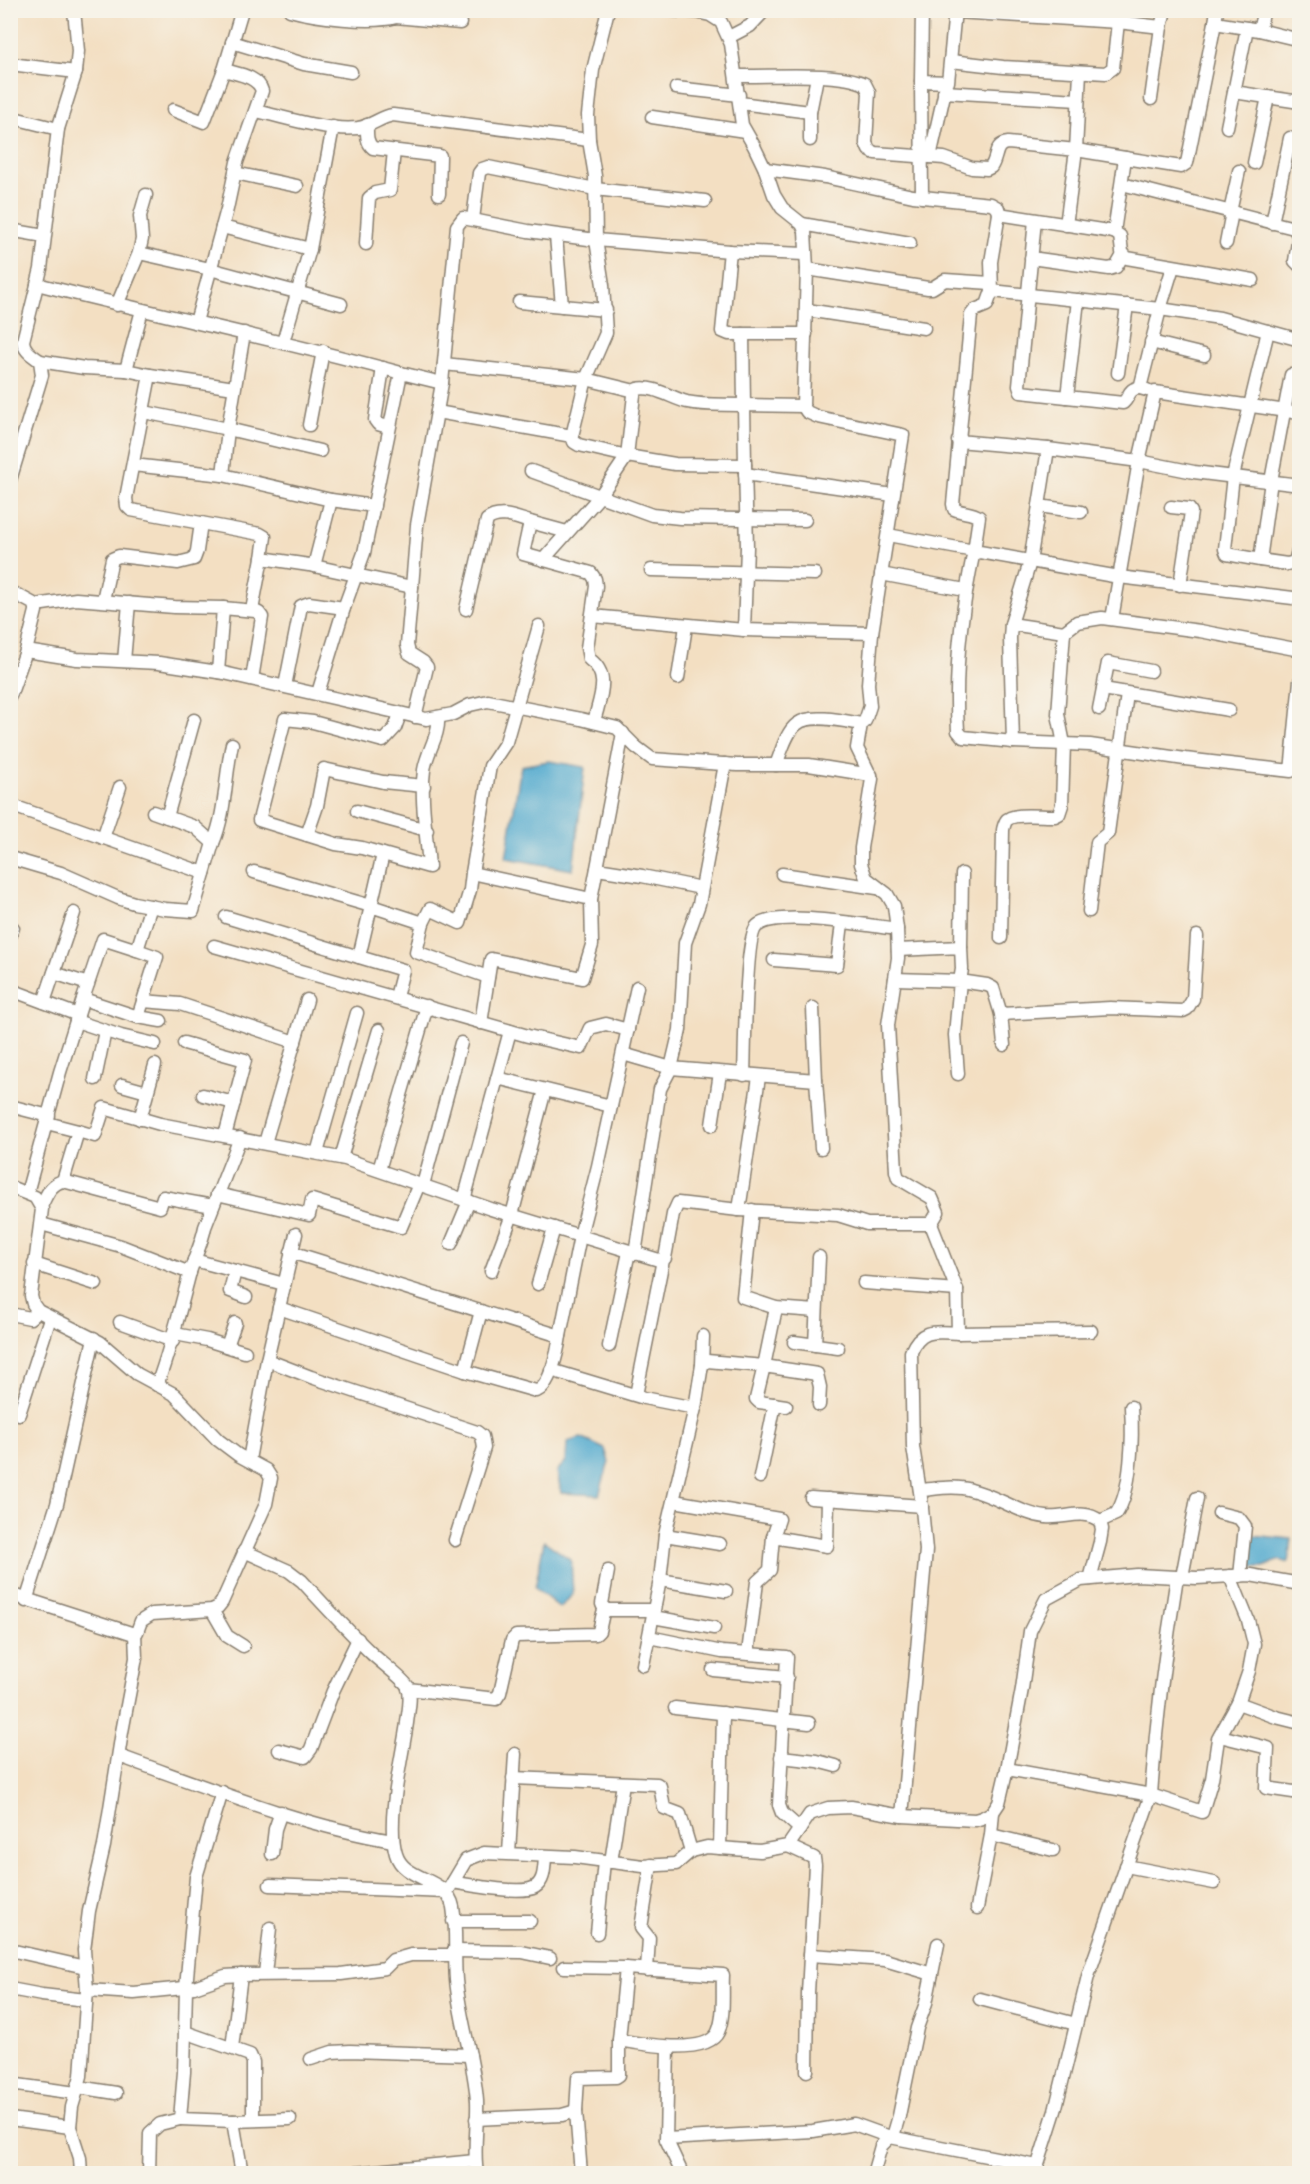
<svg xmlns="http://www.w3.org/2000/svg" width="1310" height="2184" viewBox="0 0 1310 2184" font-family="'Balsamiq Sans',sans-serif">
<rect width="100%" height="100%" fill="#f7f3e8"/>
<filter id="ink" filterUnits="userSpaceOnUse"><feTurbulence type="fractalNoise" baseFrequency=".0167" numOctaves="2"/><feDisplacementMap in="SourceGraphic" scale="12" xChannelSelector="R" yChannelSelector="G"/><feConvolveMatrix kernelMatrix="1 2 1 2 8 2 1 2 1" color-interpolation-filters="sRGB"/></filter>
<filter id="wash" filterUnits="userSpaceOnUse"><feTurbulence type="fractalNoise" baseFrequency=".008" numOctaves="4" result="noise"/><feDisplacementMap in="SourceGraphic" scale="24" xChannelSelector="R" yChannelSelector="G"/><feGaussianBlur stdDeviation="1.35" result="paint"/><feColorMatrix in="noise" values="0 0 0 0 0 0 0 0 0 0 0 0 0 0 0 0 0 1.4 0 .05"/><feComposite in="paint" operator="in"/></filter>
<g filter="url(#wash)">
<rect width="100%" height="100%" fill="#f3dfc2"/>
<g fill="#52aacf" stroke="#376376" stroke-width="1.5">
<path d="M 549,761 L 585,767 L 573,870 L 506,858 L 521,766 Z"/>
<path d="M 581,1438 L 605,1449 L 609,1462 L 599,1495 L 561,1493 L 557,1471 L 566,1461 L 567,1442 Z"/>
<path d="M 1251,1535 L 1291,1539 L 1288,1563 L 1279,1560 L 1264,1567 L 1247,1567 Z"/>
<path d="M 544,1541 L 571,1560 L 573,1594 L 560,1608 L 535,1588 Z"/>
</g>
</g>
<g filter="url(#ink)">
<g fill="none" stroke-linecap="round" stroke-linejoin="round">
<defs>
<g id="minor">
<path d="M 290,10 C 315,17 371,24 396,17 L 399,10"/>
<path d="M 608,10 L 593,70 L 588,115 L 589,140 L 595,176 L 596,240 L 603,285 L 606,333 L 586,379 L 572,436 L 574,442 L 579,445 L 627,456 L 634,395 L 637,389 C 654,385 671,398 687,402 C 705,406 725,404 744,405 L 743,334"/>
<path d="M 1217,10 L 1215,23 L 1259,30 L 1264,10"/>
<path d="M 956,12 L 1118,22 L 1118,10"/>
<path d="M 396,17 L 460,23"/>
<path d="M 1259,30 L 1300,40"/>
<path d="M 729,37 L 750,26 L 765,10"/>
<path d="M 232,42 L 304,64 L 351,72"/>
<path d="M 951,61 L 1003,67 L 1106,73 L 1113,68 L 1118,22 L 1161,27"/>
<path d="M 10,64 L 76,72"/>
<path d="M 736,76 C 770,77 837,71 865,84 L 869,92 L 866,143 L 869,150 L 875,153 L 944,158 L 972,168 L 987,169 L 991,167 C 998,157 994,144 1008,143 L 1076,150 L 1125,158 L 1114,232 L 999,214"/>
<path d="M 921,81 L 922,10"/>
<path d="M 676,88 L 739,95"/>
<path d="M 944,92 L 1078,100"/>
<path d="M 1234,92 L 1300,102"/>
<path d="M 1151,99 L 1161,27 L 1165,10"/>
<path d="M 740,103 L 810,112"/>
<path d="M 173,110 L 204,122 L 224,70 L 242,10"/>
<path d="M 256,111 C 288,118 325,131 358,128 C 372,126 380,117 393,115 L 589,140"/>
<path d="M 10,117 L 58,129"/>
<path d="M 652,117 L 745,131"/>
<path d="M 367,125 C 367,134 366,142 373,148 L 440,156 L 439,194"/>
<path d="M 1227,127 L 1247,28"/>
<path d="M 810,140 L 810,112 L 817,77"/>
<path d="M 930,157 L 946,86"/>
<path d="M 1125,158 L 1181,167 L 1187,163 L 1215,23"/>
<path d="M 1254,163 L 1268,97"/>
<path d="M 765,169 L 825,177 L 913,196 L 991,204 L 998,208 L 999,214 L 991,262 L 992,291 L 1160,309 L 1220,318 L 1300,340"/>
<path d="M 235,173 L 297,186"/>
<path d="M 1122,184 L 1294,228 L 1299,236 L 1295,261 L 1300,266"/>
<path d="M 922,197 L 921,81 L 948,82 L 955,10"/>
<path d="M 1230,212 L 1239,171"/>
<path d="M 473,219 L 479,173 L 482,169 L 488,167 L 595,189 L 705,201"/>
<path d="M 1035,220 L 1019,386 L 1021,392 L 1067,397"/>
<path d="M 1272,223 L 1290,138"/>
<path d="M 802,224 L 910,243"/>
<path d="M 1066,225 L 1076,150 L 1080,72"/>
<path d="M 222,227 L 310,249 L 333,127"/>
<path d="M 10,230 L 44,236"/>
<path d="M 1114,232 L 1120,236 L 1122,252 L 1127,258 L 1253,280"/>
<path d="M 556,236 L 562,306"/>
<path d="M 1226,243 L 1232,212"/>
<path d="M 366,244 L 369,198 L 375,193 L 390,190 L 394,151"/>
<path d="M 730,251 L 722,331 L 729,334 L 806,334"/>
<path d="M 139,253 L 210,269 L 341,304"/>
<path d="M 1031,258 L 1109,269 L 1116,267 L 1123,255"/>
<path d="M 807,269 L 928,288 L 932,288 L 945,280 L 991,283"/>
<path d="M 37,284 C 158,315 280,340 401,373 L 364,553 L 344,608 L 318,693"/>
<path d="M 992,291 L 987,305 L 975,310 L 971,315 L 953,504 L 954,509 C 962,513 972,512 979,517 L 974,551 L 1119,577 L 1293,598"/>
<path d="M 1078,300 L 1067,397 L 1123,403 C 1130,397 1128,388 1140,388"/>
<path d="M 519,302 L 606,310"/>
<path d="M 117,305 L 139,253 L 142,239 L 140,216 L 146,195"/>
<path d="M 807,310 L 924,328"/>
<path d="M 196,322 L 227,209 L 237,162 L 262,91 C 258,76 237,74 224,70"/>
<path d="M 1268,331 L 1233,476 L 1225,549 L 1227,554 L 1260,560 L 1271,481 L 1291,375"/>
<path d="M 283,342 L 310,249"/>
<path d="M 1151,342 L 1204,355"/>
<path d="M 40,361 L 84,368 L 126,370 L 150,375 L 126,498 L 127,506 L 131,510 L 260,534 L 265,537 L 262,558 L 309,565 L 412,587 L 407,645 L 409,653 L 423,662 L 427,667 L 415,717"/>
<path d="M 444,364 L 586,379 L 635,391"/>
<path d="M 383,368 L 375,420 L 378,424 L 388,427"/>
<path d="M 126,370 L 142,310"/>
<path d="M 401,373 L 442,383 L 457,226 L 463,218 L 528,231 L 596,240 L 730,251 L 805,254"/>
<path d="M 1118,373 L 1127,305"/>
<path d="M 150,375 L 234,388"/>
<path d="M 1147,390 L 1140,388 L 1160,309 L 1173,267"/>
<path d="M 144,412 L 228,429 L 320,451"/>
<path d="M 437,412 L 572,436"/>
<path d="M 309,425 L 323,351"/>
<path d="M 958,441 L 1048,449"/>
<path d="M 133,465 L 223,475 L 331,500 L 314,566"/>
<path d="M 745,465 L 747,547 L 744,630 L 872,633"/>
<path d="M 531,471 L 652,515 L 680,518 L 805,520"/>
<path d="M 745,474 L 893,495"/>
<path d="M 223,475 L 228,429 L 244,333"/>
<path d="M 10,480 L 42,375 L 40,361 C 32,355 24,351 23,341 L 41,269 L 58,129 L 76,72 L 78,51 L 74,10"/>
<path d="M 331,500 L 374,506"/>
<path d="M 1039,506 L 1081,512"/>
<path d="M 1171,507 L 1189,509 L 1191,512 L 1180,585"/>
<path d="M 530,522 L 567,532"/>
<path d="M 888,535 L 974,551 C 961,611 954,669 958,731 L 963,737 L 1013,742 L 1090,745 L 1185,759 L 1291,771 L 1300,681"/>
<path d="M 543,560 L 600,496 L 627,456 L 675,464 L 745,465 L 744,405 L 803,406"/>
<path d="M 1260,560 L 1287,564 L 1295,562 L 1300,543"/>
<path d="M 651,570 L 815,574"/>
<path d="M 881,574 L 965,590"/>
<path d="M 412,587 L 417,525 L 442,383"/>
<path d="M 10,591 L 36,605 L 36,611 L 26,651 L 10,696"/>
<path d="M 103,600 L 112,559 L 119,556 L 178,563 L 194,559 L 197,551 L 201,523"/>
<path d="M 36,605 L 76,599 L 174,607 L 223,608 L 218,672"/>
<path d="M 223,608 L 255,611 L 259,613 L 262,617 L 252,679"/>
<path d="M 466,609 L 487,520 C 500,510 516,518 530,522 L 523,554 L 591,573 L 595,579 L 596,586 L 587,648 L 589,659 C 612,675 599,699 594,722"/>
<path d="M 252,610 L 262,558"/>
<path d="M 592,616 L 744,630"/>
<path d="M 1112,619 L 1139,461 L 1155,392 L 1300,413"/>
<path d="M 1011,624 L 1030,562 L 1048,449 L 1139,461 L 1194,472 L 1300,485"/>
<path d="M 539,626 L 506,742 L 490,766 L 472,873 L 591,899"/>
<path d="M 1064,632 L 1077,622 L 1102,618 L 1200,631 L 1300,650"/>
<path d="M 26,651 L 77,659 L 159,663 L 224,673 L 426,719 L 453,714 L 470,705 L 488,701 L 581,719 L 617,728 L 636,747 L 652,759 L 737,765 L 809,765 L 871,775"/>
<path d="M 124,661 L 129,603"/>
<path d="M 678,678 L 686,626"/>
<path d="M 285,686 L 301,606 L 309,603 L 344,608"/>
<path d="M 1103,689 L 1229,710"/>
<path d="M 1099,709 L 1108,663 L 1151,671"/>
<path d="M 400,714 L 395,728 L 383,741 L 313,722 L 285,719 L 259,820 L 336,844 L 362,848 L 429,867 C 427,837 420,800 424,770 C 427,751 440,735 438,717"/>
<path d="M 725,764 L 699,904 L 685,943 L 680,1030 L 671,1068 L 816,1080 L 821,1148"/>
<path d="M 776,765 C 781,753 786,732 797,724 C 810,713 845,721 861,724"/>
<path d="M 10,805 L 204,873"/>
<path d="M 357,811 L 427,830"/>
<path d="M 153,812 L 167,817"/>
<path d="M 307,835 L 317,806 L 324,769 L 383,782 L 424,786"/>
<path d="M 103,838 L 120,787"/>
<path d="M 213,843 C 226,813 225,776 232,744"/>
<path d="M 10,858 L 61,873 L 118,898 L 134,903 L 165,909 L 193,911 L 213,843 L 195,827 L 167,817 L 194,720"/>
<path d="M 597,869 L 642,876 L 701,888"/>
<path d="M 254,872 L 371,906 L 383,854"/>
<path d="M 782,874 L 877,888"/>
<path d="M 1089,911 L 1097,842 L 1108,833 L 1127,694"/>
<path d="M 226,917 L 359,957"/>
<path d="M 423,923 L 430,909 L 460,923 L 470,890 L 472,873"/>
<path d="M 10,935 L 13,928"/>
<path d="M 1001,938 L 1003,830 C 1003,829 1005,822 1006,821 C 1012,812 1044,817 1055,816 L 1059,814 L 1062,805 L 1064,744 L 1058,714 L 1064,632 L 1011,624 L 1010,638 L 1013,742"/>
<path d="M 214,946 L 528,1036 L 581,1048 L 590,1028 L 606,1024 L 628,1030"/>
<path d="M 961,947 L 962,874"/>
<path d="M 898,950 L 961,947 L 962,969 L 960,981 L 987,985 L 993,988 L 1001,1014 L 1004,1045"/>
<path d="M 774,960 L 837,965 L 842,923"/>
<path d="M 54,973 L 88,984"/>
<path d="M 895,979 L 960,981 L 955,1035 L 958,1074"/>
<path d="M 14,991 L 78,1015"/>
<path d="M 396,997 L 403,970 L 359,957 L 371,906 L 423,923 L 416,952 L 488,977"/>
<path d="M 83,999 L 103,939 L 137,950"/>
<path d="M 143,1001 L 180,1004 L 295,1042"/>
<path d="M 44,1002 L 74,913"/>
<path d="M 813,1008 L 816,1080"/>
<path d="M 1001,1014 L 1110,1008 L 1183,1011 L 1187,1009 L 1193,999 L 1197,936"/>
<path d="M 138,1017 L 161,1021"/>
<path d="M 76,1021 L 121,1036 L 155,1044"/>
<path d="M 481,1023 L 491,959 L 582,978 L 592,945 L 591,899 L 623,733"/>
<path d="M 184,1043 L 245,1060 L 225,1136"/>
<path d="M 623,1054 L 671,1068 L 660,1089 L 635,1254"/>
<path d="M 744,1075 C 745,1053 745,936 757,926 C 777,909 870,926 897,929"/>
<path d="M 497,1078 L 611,1106"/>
<path d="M 95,1079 L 105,1031"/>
<path d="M 122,1085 L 147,1092"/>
<path d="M 203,1095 L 234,1103"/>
<path d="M 10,1106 L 49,1116"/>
<path d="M 140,1119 L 155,1065"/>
<path d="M 47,1123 L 78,1131"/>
<path d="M 712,1125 L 720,1073"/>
<path d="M 265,1143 L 307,1000"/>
<path d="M 317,1153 L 357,1013"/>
<path d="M 341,1158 L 379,1030"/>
<path d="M 379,1170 L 427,1006"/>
<path d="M 63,1181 L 160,1207 L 163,1197 L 213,1206"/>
<path d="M 423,1185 L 461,1043"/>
<path d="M 10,1187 L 35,1197 L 42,1209 L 31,1296 L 33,1304 L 38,1311 L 100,1342 L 137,1374 L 174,1394 L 218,1440 L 238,1455 L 266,1470 L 271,1478 L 266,1504 L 222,1602 L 218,1607 L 212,1610 L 152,1614 L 141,1621 L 137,1632 L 134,1634 L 10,1594"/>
<path d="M 27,1193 L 60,1072 L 83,999 L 138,1017 L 157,957 L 137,950 L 151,906"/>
<path d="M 217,1194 L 309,1215 L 312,1200 L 401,1227 L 419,1184"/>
<path d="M 464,1200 L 510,1031"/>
<path d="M 41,1206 C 47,1195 50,1184 63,1181 L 78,1131 L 95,1136 L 104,1108 L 160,1124 L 345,1159 L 491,1209 L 659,1260 L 665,1258 L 673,1214 L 678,1203 L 739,1210 L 838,1215 L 867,1224 L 931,1224 L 938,1212 L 932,1198 L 898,1178 L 896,1171 L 888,1025 L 898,958 L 897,929 L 894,906 L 887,894 L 866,878 L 861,864 L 861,848 L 872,779 L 857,748 L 861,724 L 865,721 L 870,706 L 868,684 L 872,633 L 903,435 L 818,417 L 807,412 L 803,406 L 807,269 L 805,231 L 802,224 L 782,208 L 774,195 L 765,169 L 754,146 L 742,125 L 731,44 L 721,22 L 710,15 L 696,12 L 662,10"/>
<path d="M 739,1210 L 759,1077"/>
<path d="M 752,1210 L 743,1297 L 776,1308 L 816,1311"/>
<path d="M 41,1224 L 121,1246 L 190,1273"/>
<path d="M 451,1244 L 469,1201"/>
<path d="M 194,1260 L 284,1284"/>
<path d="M 34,1264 L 96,1284"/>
<path d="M 235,1271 L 230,1291 L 246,1297"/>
<path d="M 491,1271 L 512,1215 L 545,1090"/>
<path d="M 864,1283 L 957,1290"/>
<path d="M 538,1284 L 554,1228"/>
<path d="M 279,1308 L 465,1371 L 536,1391 C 550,1388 558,1350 560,1336 L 291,1252"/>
<path d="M 10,1314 L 30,1318 L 38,1311"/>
<path d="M 120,1322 L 173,1341"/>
<path d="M 958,1333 L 1091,1331"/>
<path d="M 175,1334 L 207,1340 L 245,1352"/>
<path d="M 560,1336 L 580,1236 L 598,1166 L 637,987"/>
<path d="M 794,1342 L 838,1348"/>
<path d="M 815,1345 L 819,1257"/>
<path d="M 227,1346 L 235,1323"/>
<path d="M 609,1346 L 629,1252"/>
<path d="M 267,1360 L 311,1377 L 477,1432 L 482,1436 L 484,1448 L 455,1540"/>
<path d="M 702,1365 L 703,1336"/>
<path d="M 551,1370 L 644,1398 L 695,1408"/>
<path d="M 465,1371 L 481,1311"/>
<path d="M 157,1385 C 171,1347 180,1310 190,1272 C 195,1256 202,1243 205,1227 L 240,1138"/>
<path d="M 636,1395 L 663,1260"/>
<path d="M 786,1406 L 759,1402 L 756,1399 L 764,1366 L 817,1374 L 820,1387 L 819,1405"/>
<path d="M 19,1414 L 50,1318"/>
<path d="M 249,1460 L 267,1360 L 296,1234"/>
<path d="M 760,1477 L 775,1404"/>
<path d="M 920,1490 C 936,1489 955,1485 971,1490 C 997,1496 1020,1514 1046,1517 C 1066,1519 1083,1508 1100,1521 L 1102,1529 L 1100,1542 L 1090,1579"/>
<path d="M 811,1498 L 922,1506"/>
<path d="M 1197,1498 L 1182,1577 L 1177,1577 C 1165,1649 1156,1722 1151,1795 L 1202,1812 L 1212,1779 L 1218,1739 L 1238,1703 L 1249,1671 L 1254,1644 L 1248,1620 L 1230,1576"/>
<path d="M 674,1501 L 779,1519 L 773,1537"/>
<path d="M 1219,1513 L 1239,1518 L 1245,1526 L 1240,1576"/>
<path d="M 1100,1521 L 1116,1514 C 1132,1491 1133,1435 1131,1407"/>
<path d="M 665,1535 L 720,1544"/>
<path d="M 244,1551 L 289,1571 L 302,1581 C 324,1605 347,1630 371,1653 C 378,1660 405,1680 408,1687 C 412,1697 408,1712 407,1723 C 402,1758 386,1821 396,1854 C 404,1882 447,1876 453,1907 C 457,1931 454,1956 456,1980 C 460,2021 474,2060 477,2101 C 478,2125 473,2149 477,2174"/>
<path d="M 660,1580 L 726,1591"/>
<path d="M 26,1601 L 57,1504 L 94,1338"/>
<path d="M 212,1610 L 227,1636 L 243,1646"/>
<path d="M 605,1611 L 602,1604 L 608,1571"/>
<path d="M 653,1617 L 714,1628"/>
<path d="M 649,1637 L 722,1652 L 787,1657 L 779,1805 L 782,1813 L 800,1829"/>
<path d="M 748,1653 L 757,1582 L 770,1570 L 773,1537 L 827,1546 L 828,1499"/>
<path d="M 643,1665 L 660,1580 L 665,1535 L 695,1408 L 702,1365 L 707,1361 L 764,1366 L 776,1308"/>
<path d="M 713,1670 L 787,1677"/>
<path d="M 408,1689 L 496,1699 L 500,1693 L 512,1640 L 516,1636 L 596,1634 L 599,1631 L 603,1613 L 607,1610 L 654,1610"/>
<path d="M 1238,1703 L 1276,1717 L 1300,1723"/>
<path d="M 675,1708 L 809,1723"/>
<path d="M 1220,1736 L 1268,1748 L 1266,1788 L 1300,1793"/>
<path d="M 279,1750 L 305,1757 L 311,1749 L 333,1691 L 358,1639"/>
<path d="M 119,1756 C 209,1788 299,1825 393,1841"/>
<path d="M 781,1757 L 817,1761 L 836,1766"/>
<path d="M 513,1778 L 657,1784 L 660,1786 L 664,1808 L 680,1814 L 691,1851"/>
<path d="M 222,1792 L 196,1877 L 186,1988 L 184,2072 L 180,2119 L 233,2121 L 242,2174"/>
<path d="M 902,1816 L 926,1550 L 921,1498 L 913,1447 L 911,1352 C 921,1328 935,1332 958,1333 L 957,1290 L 931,1224"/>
<path d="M 991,1835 L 1053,1850"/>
<path d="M 788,1846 L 814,1858 L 815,1865 L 808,1993 L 807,2071"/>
<path d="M 720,1848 L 723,1713"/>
<path d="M 509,1853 L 515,1754"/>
<path d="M 272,1854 L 275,1829 L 281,1812"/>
<path d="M 611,1862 L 623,1783"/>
<path d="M 1126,1866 L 1214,1883"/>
<path d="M 453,1882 C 469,1885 522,1895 535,1887 C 545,1881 544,1867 545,1857"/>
<path d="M 270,1885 L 447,1892 L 466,1860 L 484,1853 L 575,1857 L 643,1866 L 676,1864 L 691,1851 L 707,1847 L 760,1851 L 788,1846 L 810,1814 L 828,1808 L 851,1807 L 902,1816 L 975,1820 L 982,1818 L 993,1812 L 999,1803 L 1007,1769"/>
<path d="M 977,1908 L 991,1835 L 993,1812"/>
<path d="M 453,1921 L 530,1921"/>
<path d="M 597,1933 L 604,1861"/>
<path d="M 10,1950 L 85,1967"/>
<path d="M 454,1951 L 522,1952 L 550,1958"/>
<path d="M 810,1955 L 885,1960 L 932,1974"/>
<path d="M 647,1970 L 649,1938 L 641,1928 L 651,1865"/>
<path d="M 265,1974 L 270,1928"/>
<path d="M 10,1989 L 42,1995 L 86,2000"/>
<path d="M 87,1990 L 134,1993 L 194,1987 L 225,1976 L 241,1975 L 341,1974 L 385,1968 L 393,1960 L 411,1955 L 455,1955"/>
<path d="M 980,1999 L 1076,2024"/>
<path d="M 185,2032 L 250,2055 L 253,2062 L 253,2119"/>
<path d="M 619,2040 C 640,2044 707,2056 718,2032 C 725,2016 722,1992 723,1975 L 626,1968"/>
<path d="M 232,2048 L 241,1975"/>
<path d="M 668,2048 L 666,2139 L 680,2169 L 680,2174"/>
<path d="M 311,2059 L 332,2052 L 350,2051 L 470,2055"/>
<path d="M 10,2084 L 76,2093"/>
<path d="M 78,2087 L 116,2093"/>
<path d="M 576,2111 L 581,2174"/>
<path d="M 10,2119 L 70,2127"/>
<path d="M 476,2119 L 562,2115 L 576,2111 L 578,2078 L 616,2077 L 619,2075 L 619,2040 L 626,1968 L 564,1967"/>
<path d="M 233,2121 L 290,2119"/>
<path d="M 666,2139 L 813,2131 L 854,2124 L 890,2137 L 1037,2166"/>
<path d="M 81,2174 L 80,2158 L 70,2127 L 72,2107 L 81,2076 L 87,1990 L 84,1950 L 89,1911 L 104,1846 L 122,1732 L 136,1658 L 135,1633"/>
<path d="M 149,2174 L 150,2133 L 160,2124 L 180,2119"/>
<path d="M 345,2174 L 475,2161"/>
<path d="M 873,2174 L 881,2146 L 894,2133 L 899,2116 L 917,2028 L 926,2003 L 938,1944"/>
<path d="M 1035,2174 L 1055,2111 L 1088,1976 L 1151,1795 L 1007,1769 L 1022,1689 L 1030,1631 L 1046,1599 L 1081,1580 L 1137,1575 L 1197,1578 L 1250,1575 L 1300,1584"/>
</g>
</defs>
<use href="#minor" stroke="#887e6f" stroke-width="15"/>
<use href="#minor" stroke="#fff" stroke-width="12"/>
</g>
</g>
<rect width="1310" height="2184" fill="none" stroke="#f7f3e8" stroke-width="36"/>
</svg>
